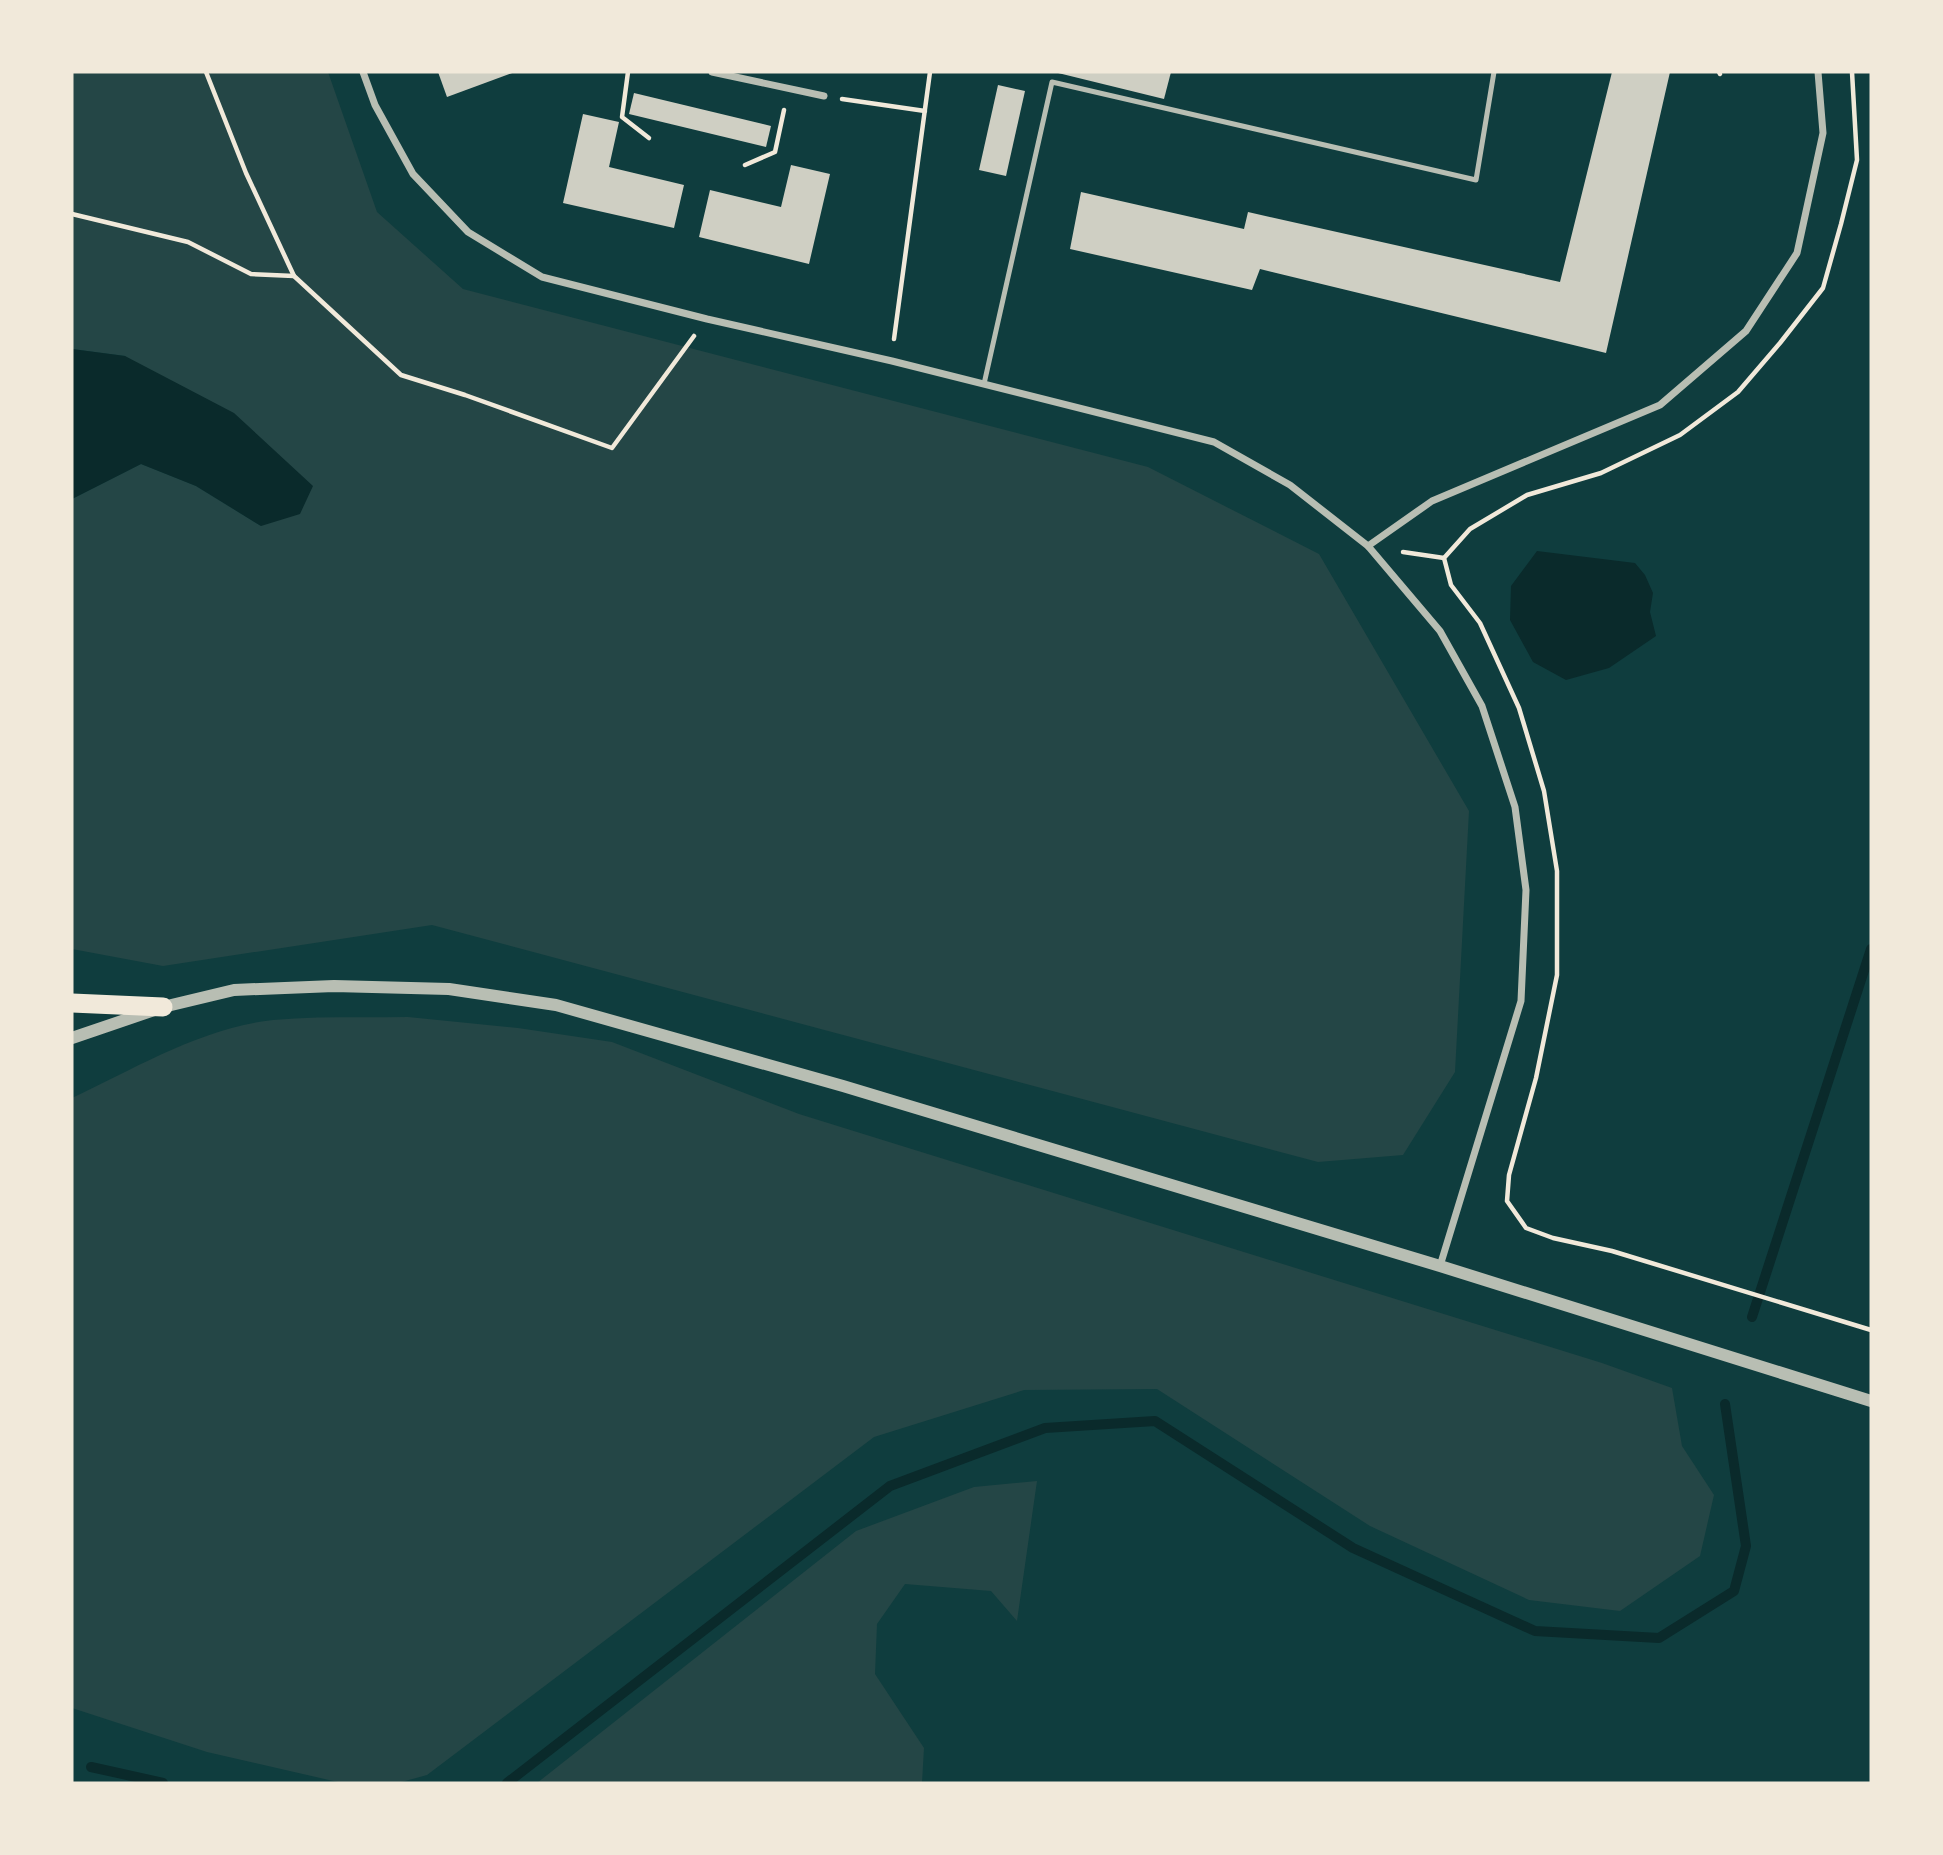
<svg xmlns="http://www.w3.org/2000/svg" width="1943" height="1855" viewBox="0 0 1943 1855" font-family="Literata,serif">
<rect width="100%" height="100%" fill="#0f3d3e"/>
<g fill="#244646">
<path d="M 72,72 L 328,72 L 377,212 L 463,289 L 1148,467 L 1319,554 L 1469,811 L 1455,1072 L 1403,1155 L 1318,1162 L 432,925 L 163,966 L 72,949 L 72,499 L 141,464 L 196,486 L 261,526 L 125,356 L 72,349 Z"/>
<path d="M 408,1017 L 518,1028 L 612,1042 L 799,1114 L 1602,1363 L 1672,1388 L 1682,1446 L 1714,1495 L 1700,1556 L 1620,1611 L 1529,1600 L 1370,1526 L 1157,1389 L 1024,1390 L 874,1437 L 427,1775 L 398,1783 L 342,1783 L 207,1752 L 72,1708 L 72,1098 C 136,1068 201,1028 273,1020 C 317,1016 363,1018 408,1017 Z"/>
<path d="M 1037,1481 L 1017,1621 L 991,1591 L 905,1584 L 877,1624 L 875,1674 L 924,1748 L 922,1783 L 537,1783 L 856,1531 L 974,1487 Z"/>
</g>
<g fill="#0a2a2b">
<path d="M 72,349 L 125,356 L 234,413 L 313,486 L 300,514 L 261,526 L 196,486 L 141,464 L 72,499 Z"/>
<path d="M 1537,551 L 1635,563 L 1645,575 L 1653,593 L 1650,612 L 1656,636 L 1609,668 L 1566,680 L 1533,662 L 1510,620 L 1511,586 Z"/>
</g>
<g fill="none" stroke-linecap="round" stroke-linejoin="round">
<g stroke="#0a2a2b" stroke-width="10">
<path d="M 1752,1317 L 1871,949"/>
<path d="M 91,1767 L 163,1783"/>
<path d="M 507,1783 L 890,1486 L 1045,1428 L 1155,1421 L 1353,1548 L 1535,1631 L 1659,1638 L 1734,1591 L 1746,1546 L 1725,1404"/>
</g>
</g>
<g fill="#cfcfc3">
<path d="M 438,72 L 515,72 L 447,97 Z"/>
<path d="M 1054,72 L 1171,72 L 1164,99 Z"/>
<path d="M 1612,72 L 1670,72 L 1606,353 L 1260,269 L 1252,290 L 1070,249 L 1081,192 L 1244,229 L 1248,212 L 1560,282 Z"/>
<path d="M 998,85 L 1025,91 L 1006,176 L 979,170 Z"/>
<path d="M 634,93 L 771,126 L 766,147 L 629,114 Z"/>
<path d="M 583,114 L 619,122 L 609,167 L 684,185 L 674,228 L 563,203 Z"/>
<path d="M 791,165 L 830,174 L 809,264 L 699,237 L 710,190 L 781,207 Z"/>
</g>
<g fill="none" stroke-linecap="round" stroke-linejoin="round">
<g stroke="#f1e9da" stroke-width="4.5">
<path d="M 206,72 L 246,173 L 294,276 L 401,375 L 465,395 L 612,448 L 694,336"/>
<path d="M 628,72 L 622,117 L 649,138"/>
<path d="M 1719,72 L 1720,74"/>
<path d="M 1852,72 L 1857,160 L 1841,224 L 1823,288 L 1780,343 L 1738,392 L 1680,435 L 1601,473 L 1527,495 L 1470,529 L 1444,558 L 1451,585 L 1480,623 L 1519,708 L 1544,791 L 1557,871 L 1557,975 L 1536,1078 L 1509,1175 L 1507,1201 L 1526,1228 L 1553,1238 L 1612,1251 L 1871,1330"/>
<path d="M 842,99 L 925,111"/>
<path d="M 745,165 L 775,152 L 784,110"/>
<path d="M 72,214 L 188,242 L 251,274 L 294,276"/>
<path d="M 894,339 L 930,72"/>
<path d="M 1403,552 L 1444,558"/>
</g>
<path stroke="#b8beb3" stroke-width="5" d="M 984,384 L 1052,82 L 1476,180 L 1494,72"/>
<g stroke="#b8beb3" stroke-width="7">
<path d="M 363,72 L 375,105 L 413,174 L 468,232 L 542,277 L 707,319 L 892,361 L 1214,442 L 1290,485 L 1368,546 L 1440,631 L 1482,706 L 1515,807 L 1526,890 L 1521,1001 L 1440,1266"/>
<path d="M 712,72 L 824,96"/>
<path d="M 1368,546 L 1432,501 L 1660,405 L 1746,331 L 1797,253 L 1823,133 L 1818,72"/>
</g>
<path stroke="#b8beb3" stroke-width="12" d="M 72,1038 L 163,1007 L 234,990 L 334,986 L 449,989 L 556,1005 L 843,1086 L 1440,1266 L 1871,1401"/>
<path stroke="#f1e9da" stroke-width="19" d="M 72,1003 L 163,1007"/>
</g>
<rect width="1943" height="1855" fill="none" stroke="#f1e9da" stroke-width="147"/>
</svg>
